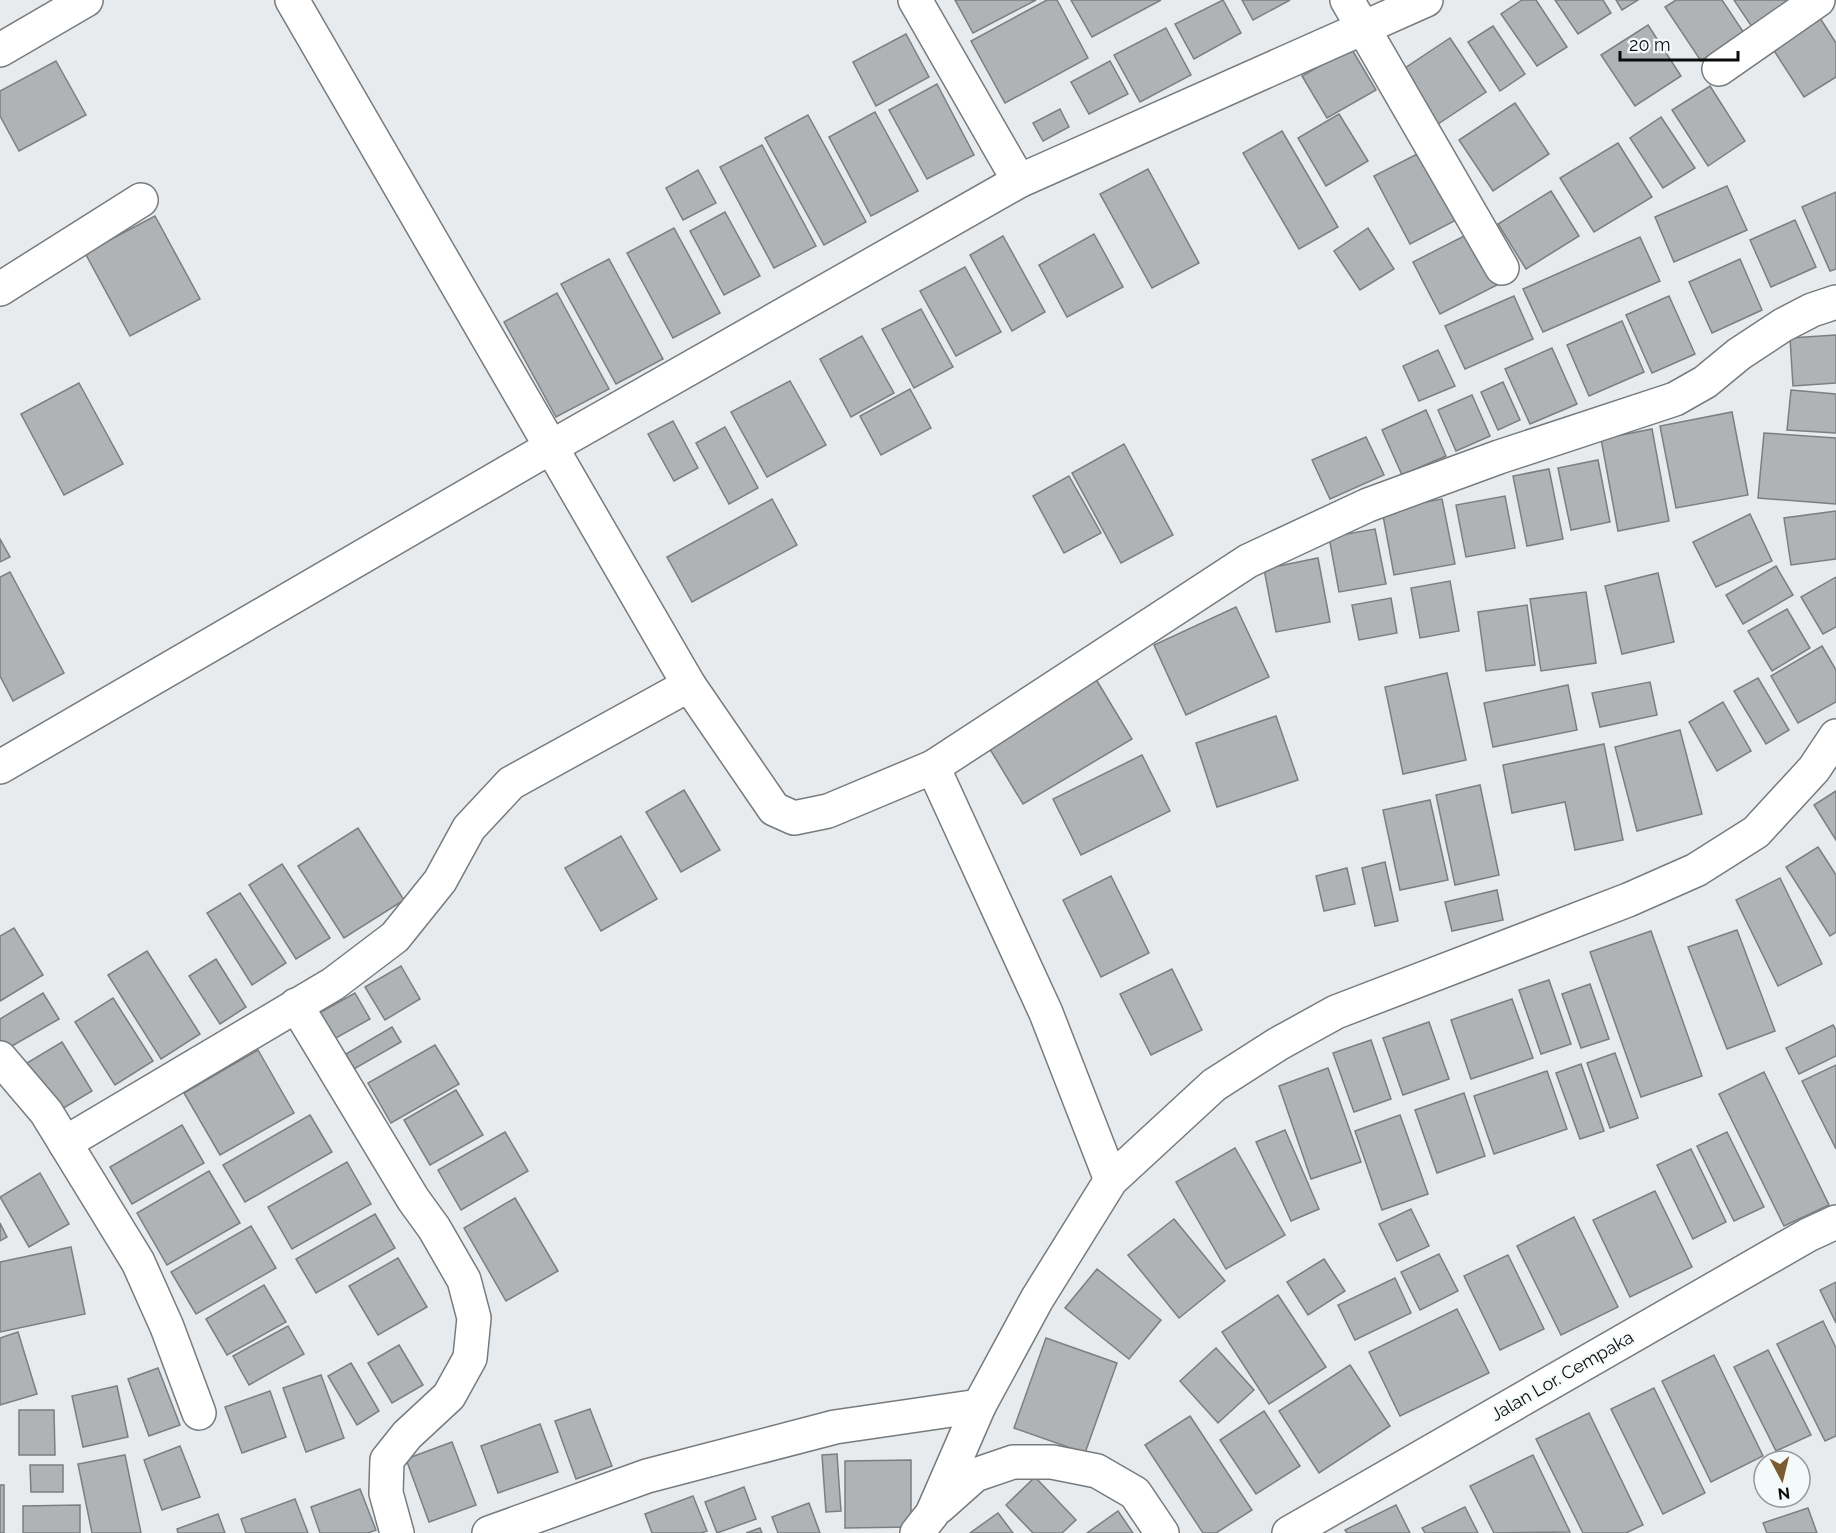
<svg xmlns="http://www.w3.org/2000/svg" width="1836" height="1533" viewBox="0 0 1836 1533" font-family="Raleway,sans-serif">
<rect width="100%" height="100%" fill="#e7ebed"/>
<g fill="#afb3b5" stroke="#7b7f81" stroke-width="1.5">
<path d="M 955,0 L 1036,0 L 973,33 Z"/>
<path d="M 1047,0 L 1057,0 L 1088,58 L 1005,103 L 971,41 Z"/>
<path d="M 1071,0 L 1161,0 L 1092,37 Z"/>
<path d="M 1223,0 L 1241,33 L 1194,59 L 1175,24 Z"/>
<path d="M 1242,0 L 1290,0 L 1253,20 Z"/>
<path d="M 1522,0 L 1536,0 L 1567,47 L 1537,66 L 1501,14 Z"/>
<path d="M 1555,0 L 1603,0 L 1611,13 L 1578,34 Z"/>
<path d="M 1616,0 L 1638,0 L 1622,10 Z"/>
<path d="M 1676,0 L 1722,0 L 1744,33 L 1701,61 L 1665,7 Z"/>
<path d="M 1734,0 L 1791,0 L 1754,30 Z"/>
<path d="M 1818,15 L 1836,43 L 1836,77 L 1804,97 L 1771,46 Z"/>
<path d="M 1648,25 L 1681,76 L 1635,106 L 1601,55 Z"/>
<path d="M 1493,26 L 1525,74 L 1500,91 L 1468,42 Z"/>
<path d="M 1166,28 L 1191,75 L 1140,102 L 1114,55 Z"/>
<path d="M 906,34 L 929,77 L 876,106 L 853,62 Z"/>
<path d="M 1450,38 L 1486,92 L 1435,126 L 1399,72 Z"/>
<path d="M 1351,48 L 1376,90 L 1327,118 L 1302,76 Z"/>
<path d="M 56,61 L 86,115 L 19,151 L 0,116 L 0,91 Z"/>
<path d="M 1110,61 L 1128,94 L 1089,114 L 1071,82 Z"/>
<path d="M 937,84 L 974,155 L 927,179 L 889,110 Z"/>
<path d="M 1710,86 L 1745,141 L 1708,166 L 1672,110 Z"/>
<path d="M 1515,103 L 1549,154 L 1493,191 L 1459,140 Z"/>
<path d="M 1060,109 L 1069,127 L 1043,141 L 1033,123 Z"/>
<path d="M 875,112 L 918,191 L 871,216 L 829,137 Z"/>
<path d="M 1339,114 L 1368,161 L 1326,186 L 1298,138 Z"/>
<path d="M 808,115 L 866,222 L 824,245 L 765,138 Z"/>
<path d="M 1661,117 L 1695,168 L 1663,188 L 1630,138 Z"/>
<path d="M 1282,131 L 1338,227 L 1299,249 L 1243,153 Z"/>
<path d="M 1618,143 L 1652,197 L 1594,232 L 1560,178 Z"/>
<path d="M 762,145 L 816,246 L 774,268 L 720,167 Z"/>
<path d="M 1427,149 L 1462,217 L 1410,244 L 1374,176 Z"/>
<path d="M 1148,169 L 1199,263 L 1152,288 L 1100,194 Z"/>
<path d="M 698,170 L 716,203 L 683,220 L 666,188 Z"/>
<path d="M 1727,186 L 1747,230 L 1674,262 L 1655,217 Z"/>
<path d="M 1551,191 L 1579,236 L 1526,269 L 1498,224 Z"/>
<path d="M 1836,192 L 1836,269 L 1830,271 L 1802,207 Z"/>
<path d="M 725,212 L 760,276 L 724,295 L 690,231 Z"/>
<path d="M 155,216 L 200,299 L 130,336 L 85,253 Z"/>
<path d="M 1795,220 L 1816,267 L 1771,287 L 1750,240 Z"/>
<path d="M 674,228 L 720,313 L 673,338 L 627,253 Z"/>
<path d="M 1368,228 L 1394,269 L 1360,290 L 1334,251 Z"/>
<path d="M 1472,232 L 1499,284 L 1440,314 L 1413,262 Z"/>
<path d="M 1094,234 L 1123,287 L 1067,317 L 1039,265 Z"/>
<path d="M 1003,236 L 1045,312 L 1012,331 L 970,255 Z"/>
<path d="M 1640,237 L 1660,281 L 1543,332 L 1523,289 Z"/>
<path d="M 609,259 L 663,359 L 616,384 L 561,284 Z"/>
<path d="M 1740,259 L 1762,310 L 1712,333 L 1689,282 Z"/>
<path d="M 965,267 L 1001,332 L 956,356 L 920,291 Z"/>
<path d="M 557,293 L 609,389 L 556,417 L 504,322 Z"/>
<path d="M 1514,296 L 1533,339 L 1465,369 L 1445,326 Z"/>
<path d="M 1669,296 L 1695,354 L 1652,373 L 1626,315 Z"/>
<path d="M 921,309 L 953,367 L 914,388 L 882,329 Z"/>
<path d="M 1622,321 L 1644,372 L 1589,396 L 1567,345 Z"/>
<path d="M 1836,335 L 1836,383 L 1793,386 L 1790,338 Z"/>
<path d="M 862,336 L 894,393 L 851,417 L 820,359 Z"/>
<path d="M 1552,348 L 1577,404 L 1530,424 L 1505,369 Z"/>
<path d="M 1438,350 L 1455,386 L 1419,401 L 1403,366 Z"/>
<path d="M 790,381 L 826,445 L 767,477 L 731,412 Z"/>
<path d="M 1503,382 L 1520,420 L 1498,430 L 1481,392 Z"/>
<path d="M 79,383 L 123,464 L 64,495 L 21,414 Z"/>
<path d="M 910,389 L 931,428 L 881,455 L 860,416 Z"/>
<path d="M 1791,390 L 1836,394 L 1836,433 L 1787,430 Z"/>
<path d="M 1472,395 L 1490,436 L 1456,451 L 1438,410 Z"/>
<path d="M 1426,410 L 1446,456 L 1402,475 L 1382,430 Z"/>
<path d="M 1732,412 L 1748,495 L 1676,508 L 1660,426 Z"/>
<path d="M 673,421 L 698,468 L 674,481 L 648,434 Z"/>
<path d="M 725,427 L 758,488 L 729,504 L 696,443 Z"/>
<path d="M 1652,429 L 1669,521 L 1618,531 L 1601,439 Z"/>
<path d="M 1764,433 L 1836,438 L 1836,504 L 1758,498 Z"/>
<path d="M 1366,437 L 1384,475 L 1330,499 L 1312,460 Z"/>
<path d="M 1124,444 L 1173,535 L 1121,563 L 1072,473 Z"/>
<path d="M 1598,460 L 1610,522 L 1571,530 L 1558,468 Z"/>
<path d="M 1549,469 L 1563,539 L 1527,546 L 1513,476 Z"/>
<path d="M 1069,476 L 1101,533 L 1064,553 L 1033,496 Z"/>
<path d="M 1505,496 L 1515,548 L 1466,557 L 1456,505 Z"/>
<path d="M 772,499 L 797,545 L 692,602 L 667,557 Z"/>
<path d="M 1442,499 L 1455,564 L 1394,575 L 1382,510 Z"/>
<path d="M 1836,511 L 1836,559 L 1791,565 L 1784,518 Z"/>
<path d="M 1750,514 L 1772,561 L 1716,587 L 1693,542 Z"/>
<path d="M 1375,529 L 1386,584 L 1339,592 L 1329,537 Z"/>
<path d="M 0,539 L 10,557 L 0,562 Z"/>
<path d="M 1318,558 L 1330,622 L 1276,632 L 1264,569 Z"/>
<path d="M 1776,566 L 1793,595 L 1743,624 L 1726,595 Z"/>
<path d="M 10,572 L 64,673 L 13,701 L 0,676 L 0,577 Z"/>
<path d="M 1658,573 L 1674,642 L 1622,654 L 1605,586 Z"/>
<path d="M 1836,577 L 1836,627 L 1823,634 L 1801,597 Z"/>
<path d="M 1450,581 L 1459,631 L 1420,638 L 1411,588 Z"/>
<path d="M 1586,592 L 1596,663 L 1541,671 L 1530,599 Z"/>
<path d="M 1391,598 L 1397,633 L 1359,640 L 1352,605 Z"/>
<path d="M 1527,605 L 1535,665 L 1486,671 L 1478,612 Z"/>
<path d="M 1236,607 L 1269,677 L 1186,715 L 1154,645 Z"/>
<path d="M 1787,609 L 1810,648 L 1772,671 L 1748,631 Z"/>
<path d="M 1822,646 L 1836,670 L 1836,702 L 1798,723 L 1771,676 Z"/>
<path d="M 1447,673 L 1466,760 L 1403,774 L 1385,687 Z"/>
<path d="M 1094,676 L 1132,739 L 1023,804 L 985,741 Z"/>
<path d="M 1758,678 L 1789,730 L 1766,744 L 1734,691 Z"/>
<path d="M 1650,682 L 1657,715 L 1600,727 L 1592,693 Z"/>
<path d="M 1568,685 L 1577,730 L 1493,747 L 1484,703 Z"/>
<path d="M 1723,702 L 1751,751 L 1717,771 L 1689,722 Z"/>
<path d="M 1276,716 L 1298,780 L 1217,807 L 1196,743 Z"/>
<path d="M 1680,730 L 1702,814 L 1637,831 L 1615,747 Z"/>
<path d="M 1604,744 L 1623,840 L 1575,850 L 1565,802 L 1512,813 L 1503,765 Z"/>
<path d="M 1142,755 L 1170,811 L 1081,855 L 1053,799 Z"/>
<path d="M 1480,785 L 1499,875 L 1455,885 L 1436,795 Z"/>
<path d="M 684,790 L 720,850 L 681,872 L 646,812 Z"/>
<path d="M 1836,791 L 1836,840 L 1814,805 Z"/>
<path d="M 1430,800 L 1448,880 L 1400,890 L 1383,810 Z"/>
<path d="M 358,828 L 404,900 L 344,938 L 298,866 Z"/>
<path d="M 621,836 L 657,899 L 601,931 L 565,868 Z"/>
<path d="M 1818,847 L 1836,875 L 1836,932 L 1830,936 L 1786,867 Z"/>
<path d="M 1385,862 L 1398,921 L 1375,926 L 1362,868 Z"/>
<path d="M 282,864 L 330,938 L 296,959 L 249,885 Z"/>
<path d="M 1347,868 L 1355,904 L 1324,911 L 1316,876 Z"/>
<path d="M 1111,876 L 1149,953 L 1101,977 L 1063,900 Z"/>
<path d="M 1780,878 L 1822,964 L 1778,986 L 1736,900 Z"/>
<path d="M 1497,890 L 1503,920 L 1452,931 L 1445,902 Z"/>
<path d="M 240,893 L 286,963 L 252,985 L 207,913 Z"/>
<path d="M 14,928 L 43,975 L 0,1001 L 0,936 Z"/>
<path d="M 1737,930 L 1775,1031 L 1727,1049 L 1688,947 Z"/>
<path d="M 1651,931 L 1702,1076 L 1641,1097 L 1590,952 Z"/>
<path d="M 147,951 L 200,1034 L 161,1059 L 108,975 Z"/>
<path d="M 216,959 L 246,1007 L 220,1024 L 189,976 Z"/>
<path d="M 401,966 L 420,999 L 385,1020 L 365,987 Z"/>
<path d="M 1172,969 L 1202,1030 L 1151,1055 L 1120,994 Z"/>
<path d="M 1549,980 L 1571,1044 L 1541,1054 L 1519,990 Z"/>
<path d="M 1590,984 L 1609,1039 L 1581,1048 L 1562,994 Z"/>
<path d="M 43,993 L 59,1019 L 5,1050 L 0,1042 L 0,1019 Z"/>
<path d="M 355,993 L 370,1019 L 327,1043 L 312,1017 Z"/>
<path d="M 113,998 L 153,1061 L 115,1085 L 75,1022 Z"/>
<path d="M 1512,999 L 1533,1058 L 1471,1079 L 1451,1020 Z"/>
<path d="M 1429,1022 L 1449,1079 L 1403,1095 L 1383,1038 Z"/>
<path d="M 1833,1025 L 1836,1030 L 1836,1056 L 1799,1074 L 1786,1048 Z"/>
<path d="M 392,1027 L 401,1042 L 354,1069 L 346,1054 Z"/>
<path d="M 1371,1040 L 1391,1099 L 1354,1112 L 1333,1053 Z"/>
<path d="M 62,1042 L 92,1091 L 52,1115 L 22,1066 Z"/>
<path d="M 435,1045 L 459,1084 L 391,1123 L 368,1083 Z"/>
<path d="M 258,1050 L 294,1113 L 220,1155 L 184,1093 Z"/>
<path d="M 1615,1053 L 1638,1118 L 1610,1128 L 1587,1063 Z"/>
<path d="M 1581,1064 L 1604,1131 L 1580,1139 L 1556,1073 Z"/>
<path d="M 1836,1065 L 1836,1149 L 1802,1081 Z"/>
<path d="M 1328,1068 L 1361,1162 L 1311,1179 L 1279,1086 Z"/>
<path d="M 1547,1071 L 1567,1129 L 1494,1154 L 1474,1096 Z"/>
<path d="M 1764,1072 L 1829,1205 L 1784,1226 L 1719,1094 Z"/>
<path d="M 456,1090 L 483,1135 L 430,1165 L 404,1120 Z"/>
<path d="M 1464,1093 L 1485,1156 L 1437,1173 L 1415,1110 Z"/>
<path d="M 310,1115 L 332,1152 L 245,1202 L 223,1165 Z"/>
<path d="M 1400,1115 L 1428,1194 L 1382,1210 L 1355,1131 Z"/>
<path d="M 182,1125 L 204,1163 L 132,1204 L 110,1167 Z"/>
<path d="M 1285,1130 L 1319,1209 L 1291,1221 L 1256,1142 Z"/>
<path d="M 505,1132 L 528,1171 L 461,1210 L 438,1170 Z"/>
<path d="M 1727,1132 L 1764,1207 L 1734,1221 L 1697,1146 Z"/>
<path d="M 1235,1148 L 1285,1235 L 1226,1269 L 1176,1182 Z"/>
<path d="M 1691,1149 L 1726,1222 L 1693,1239 L 1657,1165 Z"/>
<path d="M 347,1162 L 371,1204 L 292,1249 L 268,1207 Z"/>
<path d="M 209,1171 L 240,1223 L 167,1265 L 137,1213 Z"/>
<path d="M 40,1173 L 69,1224 L 29,1247 L 0,1197 Z"/>
<path d="M 1655,1191 L 1692,1267 L 1630,1297 L 1593,1220 Z"/>
<path d="M 515,1198 L 558,1271 L 506,1301 L 464,1228 Z"/>
<path d="M 1411,1209 L 1429,1246 L 1397,1261 L 1379,1224 Z"/>
<path d="M 375,1214 L 395,1248 L 316,1293 L 296,1259 Z"/>
<path d="M 1574,1217 L 1618,1307 L 1561,1335 L 1517,1246 Z"/>
<path d="M 1174,1219 L 1225,1281 L 1179,1318 L 1128,1255 Z"/>
<path d="M 0,1223 L 7,1237 L 0,1241 Z"/>
<path d="M 251,1226 L 276,1268 L 196,1314 L 171,1272 Z"/>
<path d="M 71,1247 L 85,1314 L 0,1332 L 0,1262 Z"/>
<path d="M 1439,1254 L 1458,1291 L 1420,1310 L 1401,1272 Z"/>
<path d="M 1508,1255 L 1544,1329 L 1500,1350 L 1464,1276 Z"/>
<path d="M 398,1258 L 427,1307 L 378,1335 L 349,1286 Z"/>
<path d="M 1324,1259 L 1345,1291 L 1308,1315 L 1287,1282 Z"/>
<path d="M 1097,1269 L 1161,1320 L 1129,1359 L 1065,1308 Z"/>
<path d="M 1395,1278 L 1411,1313 L 1355,1340 L 1338,1305 Z"/>
<path d="M 1836,1282 L 1836,1323 L 1820,1290 Z"/>
<path d="M 264,1285 L 286,1322 L 227,1355 L 206,1319 Z"/>
<path d="M 1278,1295 L 1326,1367 L 1269,1404 L 1222,1332 Z"/>
<path d="M 1457,1309 L 1489,1373 L 1400,1416 L 1369,1352 Z"/>
<path d="M 1823,1321 L 1836,1348 L 1836,1436 L 1825,1441 L 1777,1344 Z"/>
<path d="M 288,1326 L 304,1354 L 249,1385 L 233,1356 Z"/>
<path d="M 18,1332 L 37,1394 L 0,1405 L 0,1338 Z"/>
<path d="M 1046,1338 L 1117,1363 L 1085,1453 L 1014,1428 Z"/>
<path d="M 399,1345 L 423,1385 L 392,1403 L 368,1363 Z"/>
<path d="M 1216,1348 L 1254,1390 L 1218,1423 L 1180,1381 Z"/>
<path d="M 1768,1350 L 1811,1435 L 1776,1451 L 1734,1367 Z"/>
<path d="M 1714,1355 L 1763,1456 L 1711,1482 L 1662,1381 Z"/>
<path d="M 351,1363 L 379,1411 L 357,1425 L 328,1376 Z"/>
<path d="M 1350,1365 L 1390,1426 L 1319,1473 L 1279,1411 Z"/>
<path d="M 158,1368 L 180,1425 L 149,1436 L 128,1379 Z"/>
<path d="M 321,1375 L 344,1438 L 306,1452 L 283,1388 Z"/>
<path d="M 117,1386 L 128,1437 L 83,1447 L 72,1396 Z"/>
<path d="M 1654,1388 L 1705,1493 L 1663,1514 L 1611,1409 Z"/>
<path d="M 270,1391 L 286,1437 L 242,1453 L 225,1407 Z"/>
<path d="M 590,1409 L 612,1466 L 576,1479 L 555,1421 Z"/>
<path d="M 19,1410 L 54,1410 L 55,1455 L 19,1455 Z"/>
<path d="M 1264,1411 L 1300,1466 L 1256,1494 L 1220,1440 Z"/>
<path d="M 1589,1413 L 1643,1525 L 1626,1533 L 1583,1533 L 1536,1439 Z"/>
<path d="M 1190,1416 L 1252,1510 L 1216,1533 L 1203,1533 L 1145,1445 Z"/>
<path d="M 540,1424 L 558,1472 L 498,1493 L 481,1446 Z"/>
<path d="M 452,1442 L 476,1505 L 429,1522 L 406,1459 Z"/>
<path d="M 180,1446 L 200,1497 L 162,1510 L 144,1460 Z"/>
<path d="M 837,1454 L 841,1511 L 826,1512 L 822,1455 Z"/>
<path d="M 125,1455 L 141,1533 L 92,1533 L 78,1464 Z"/>
<path d="M 1533,1455 L 1570,1532 L 1494,1533 L 1470,1486 Z"/>
<path d="M 911,1460 L 911,1527 L 845,1528 L 845,1461 Z"/>
<path d="M 30,1465 L 63,1465 L 63,1492 L 31,1492 Z"/>
<path d="M 1035,1477 L 1076,1520 L 1062,1533 L 1033,1533 L 1006,1505 Z"/>
<rect x="0" y="1485" width="4" height="48"/>
<path d="M 744,1487 L 756,1519 L 717,1533 L 705,1502 Z"/>
<path d="M 360,1489 L 376,1530 L 368,1533 L 320,1533 L 311,1507 Z"/>
<path d="M 693,1496 L 707,1531 L 701,1533 L 652,1533 L 645,1514 Z"/>
<path d="M 295,1499 L 308,1533 L 246,1533 L 241,1519 Z"/>
<path d="M 809,1503 L 820,1533 L 778,1533 L 772,1517 Z"/>
<path d="M 80,1505 L 80,1533 L 23,1533 L 23,1506 Z"/>
<path d="M 1396,1505 L 1410,1533 L 1347,1533 L 1345,1530 Z"/>
<path d="M 1465,1507 L 1478,1533 L 1425,1533 L 1422,1528 Z"/>
<path d="M 1808,1508 L 1817,1533 L 1767,1533 L 1763,1523 Z"/>
<path d="M 1118,1511 L 1133,1533 L 1087,1533 Z"/>
<path d="M 998,1513 L 1013,1533 L 970,1533 Z"/>
<path d="M 218,1514 L 225,1533 L 178,1533 L 177,1529 Z"/>
<path d="M 760,1528 L 762,1533 L 746,1533 Z"/>
</g>
<g fill="none" stroke-linecap="round" stroke-linejoin="round">
<defs>
<g id="minor">
<path d="M 292,0 L 689,685 L 774,809 L 794,818 L 828,811 L 933,767 L 1248,561 L 1368,505 L 1499,457 L 1675,399 L 1705,382 L 1739,354 L 1783,325 L 1812,310 L 1836,302"/>
<path d="M 915,0 L 1019,181"/>
<path d="M 1347,0 L 1502,268"/>
<path d="M 0,50 L 86,0"/>
<path d="M 1719,69 L 1818,0"/>
<path d="M 0,289 L 141,200"/>
<path d="M 0,767 L 551,447 L 1019,181 L 1426,0"/>
<path d="M 933,767 L 1046,1013 L 1111,1180"/>
<path d="M 296,1005 L 413,1199 L 434,1228 L 464,1280 L 474,1318 L 470,1358 L 449,1396 L 407,1435 L 387,1460 L 386,1493 L 397,1533"/>
<path d="M 0,1058 L 46,1112 L 138,1262 L 167,1327 L 199,1413"/>
<path d="M 65,1143 L 333,984 L 395,937 L 440,881 L 469,828 L 511,783 L 689,685"/>
<path d="M 939,1507 L 975,1475 L 1013,1462 L 1052,1462 L 1097,1471 L 1135,1493 L 1162,1533"/>
<path d="M 489,1533 L 647,1476 L 835,1427 L 979,1406"/>
<path d="M 917,1533 L 932,1514 L 979,1406 L 1037,1299 L 1111,1180 L 1214,1085 L 1278,1044 L 1336,1012 L 1628,900 L 1696,870 L 1756,832 L 1814,769 L 1836,736"/>
<path d="M 1289,1533 L 1808,1235 L 1836,1222"/>
</g>
</defs>
<use href="#minor" stroke="#777b7d" stroke-width="36"/>
<use href="#minor" stroke="#fff" stroke-width="33"/>
</g>
<g text-anchor="middle" stroke-width="4.5" stroke-linejoin="round" paint-order="stroke">
<g font-size="18" fill="#0a0c0c" stroke="#f4f9fa">
<text transform="translate(1562 1376) rotate(-30)" y="6">Jalan Lor. Cempaka</text>
</g>
</g>
<g transform="translate(1782 1479) rotate(173)"><circle r="28" fill="#f4f9fa" stroke="#969a9b" stroke-width="1.5"/>
<path d="M0-4.5L10 22L0 15L-10 22Z" fill="#7a5c30"/>
<text y="-9" font-size="16" font-weight="bold" text-anchor="middle" fill="#0a0c0c">N</text>
</g>
<path d="M1620 51v9h118v-9" fill="none" stroke="#0a0c0c" stroke-width="3"/>
<text x="1629" y="51" font-size="18" fill="#0a0c0c" stroke="#f4f9fa" stroke-width="4.5" paint-order="stroke">20 m</text>
</svg>
